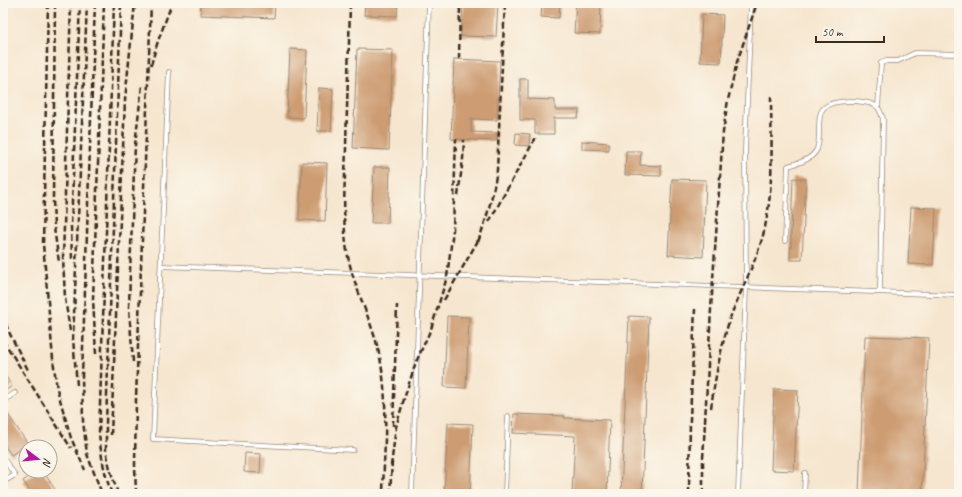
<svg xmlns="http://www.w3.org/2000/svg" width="962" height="497" viewBox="0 0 962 497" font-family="Caveat,sans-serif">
<rect width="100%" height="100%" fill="#fbf7ec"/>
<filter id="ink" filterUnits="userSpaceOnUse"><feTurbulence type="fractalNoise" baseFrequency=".025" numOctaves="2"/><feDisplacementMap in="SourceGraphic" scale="8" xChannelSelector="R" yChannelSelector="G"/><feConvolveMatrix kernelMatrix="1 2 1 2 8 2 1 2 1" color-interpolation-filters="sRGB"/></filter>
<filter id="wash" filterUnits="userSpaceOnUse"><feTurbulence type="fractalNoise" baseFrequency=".012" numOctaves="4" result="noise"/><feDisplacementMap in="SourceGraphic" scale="16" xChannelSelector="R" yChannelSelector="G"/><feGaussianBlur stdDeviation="0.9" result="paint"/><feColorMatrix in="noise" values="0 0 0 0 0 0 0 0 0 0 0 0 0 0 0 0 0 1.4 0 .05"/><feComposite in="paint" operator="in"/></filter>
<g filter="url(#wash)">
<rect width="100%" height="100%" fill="#f6e6cf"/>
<g id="blocks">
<g fill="#cd9c72">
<path d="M 201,3 L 275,3 L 274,18 L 200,15 Z"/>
<path d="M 365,3 L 398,3 L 397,16 L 364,15 Z"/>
<path d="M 463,3 L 498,3 L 496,37 L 461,36 Z"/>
<path d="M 542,3 L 560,3 L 559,18 L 541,17 Z"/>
<path d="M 576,3 L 601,3 L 600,34 L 574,33 Z"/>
<path d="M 702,14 L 723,15 L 721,63 L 700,62 Z"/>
<path d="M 290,49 L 307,50 L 304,118 L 287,117 Z"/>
<path d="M 357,49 L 393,50 L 389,150 L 353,148 Z"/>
<path d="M 454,59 L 500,61 L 497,120 L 471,119 L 471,132 L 497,133 L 497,141 L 451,139 Z"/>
<path d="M 520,79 L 528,79 L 528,99 L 555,100 L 555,110 L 579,110 L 578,118 L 554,118 L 554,134 L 535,134 L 535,120 L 520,120 Z"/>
<path d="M 319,88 L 333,89 L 331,131 L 317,131 Z"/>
<path d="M 516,133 L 530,134 L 529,146 L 515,145 Z"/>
<path d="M 582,141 L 609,143 L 609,150 L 582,149 Z"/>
<path d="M 626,151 L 641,151 L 640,165 L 661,166 L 661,176 L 625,175 Z"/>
<path d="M 302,162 L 327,163 L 325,221 L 299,220 Z"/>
<path d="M 374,167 L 390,167 L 388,223 L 371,223 Z"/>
<path d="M 793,178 L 806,179 L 802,260 L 790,260 Z"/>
<path d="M 672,179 L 706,180 L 703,257 L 668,255 Z"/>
<path d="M 911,207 L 936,208 L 933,265 L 908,264 Z"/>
<path d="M 447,316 L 469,317 L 466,388 L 444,387 Z"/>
<path d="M 629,316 L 649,317 L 642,494 L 621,494 Z"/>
<path d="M 865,336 L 929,338 L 922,494 L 859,494 Z"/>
<path d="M 3,372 L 12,386 L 3,392 Z"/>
<path d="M 774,389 L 798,390 L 794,471 L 771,470 Z"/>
<path d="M 3,407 L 28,444 L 11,455 L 3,443 Z"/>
<path d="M 514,414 L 565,416 L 564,418 L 610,420 L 607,494 L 572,494 L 575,436 L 513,433 Z"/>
<path d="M 448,423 L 473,424 L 470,494 L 444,494 Z"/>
<path d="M 245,453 L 261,454 L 260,473 L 244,472 Z"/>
<path d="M 37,471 L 43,471 L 58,494 L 32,494 L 23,481 Z"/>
</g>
</g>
</g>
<g filter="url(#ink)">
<use href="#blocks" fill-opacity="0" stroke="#988876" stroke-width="1"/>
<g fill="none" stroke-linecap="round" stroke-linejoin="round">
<defs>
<g id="lane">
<path d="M 169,72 L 153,439 L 353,450"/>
<path d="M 878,107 L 881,63 L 887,61 L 898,61 L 915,53 L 959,54"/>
<path d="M 785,241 L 788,166 C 798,163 812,160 817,149 C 821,138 817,123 821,112 C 827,98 865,99 876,106 C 880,108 881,114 883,119 L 880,292"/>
<path d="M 161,266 L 959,295"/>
<path d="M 3,401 L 15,393"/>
<path d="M 3,458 L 15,475 L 3,482"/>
<path d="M 412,494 L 429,3"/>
<path d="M 505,494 L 508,416"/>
<path d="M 738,494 L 746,288 L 745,150 L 751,3"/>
<path d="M 804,494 L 805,473"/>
</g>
</defs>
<use href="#lane" stroke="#988876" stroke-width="5.5"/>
<use href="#lane" stroke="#fff" stroke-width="4"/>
<g stroke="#3b2a1e" stroke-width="2.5" stroke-dasharray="6 3" stroke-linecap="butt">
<path d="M 48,3 L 43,244 L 53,359 L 57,389 L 71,438 L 85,470"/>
<path d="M 55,3 L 53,198 L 54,228 L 59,262"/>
<path d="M 95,3 L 82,376 L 83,421 L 87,454 L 102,494"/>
<path d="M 350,3 C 349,51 347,100 346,148 C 345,182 342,218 347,251 C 353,288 373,321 380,358 C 389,403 384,449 383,494"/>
<path d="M 3,31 L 4,3"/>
<path d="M 459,59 L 460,3"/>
<path d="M 151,65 L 158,41 L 172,3"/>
<path d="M 458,196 L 463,159 L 464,140"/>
<path d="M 489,222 L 536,137"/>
<path d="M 478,242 C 487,218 493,195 497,170 L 505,3"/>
<path d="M 72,259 L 71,227 L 80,3"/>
<path d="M 444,300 L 480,237"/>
<path d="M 3,315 L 8,330 L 29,372"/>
<path d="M 70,331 L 65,298 L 63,258 L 71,3"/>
<path d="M 3,340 L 71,448"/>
<path d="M 96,354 L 93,299 L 104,3"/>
<path d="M 133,362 L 129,308 L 130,272 L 135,145 L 142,85"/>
<path d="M 77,385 L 73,339 L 87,3"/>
<path d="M 711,408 C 715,378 721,347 730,318 C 740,292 754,266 762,239 C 775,193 771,141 771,94"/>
<path d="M 393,426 L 397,305"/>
<path d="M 111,435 L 125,100 L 135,3"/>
<path d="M 391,466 L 396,427 L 404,399 L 416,362 L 431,329 L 447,277 L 453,230 L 456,139"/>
<path d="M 112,494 C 104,474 101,455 99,433 L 114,3"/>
<path d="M 118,494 L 110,469 L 106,450 L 106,423 L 121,3"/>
<path d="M 136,494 L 135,465 L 136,398 L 151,3"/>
<path d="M 390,494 L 392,462"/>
<path d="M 689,494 L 690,419 L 695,309"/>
<path d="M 703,494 L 703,459 L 711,309 L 723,132 L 728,100 L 737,62 L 757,3"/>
</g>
</g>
</g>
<rect width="962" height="497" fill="none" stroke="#fbf7ec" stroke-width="16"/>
<g transform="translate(38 459) rotate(106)"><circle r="19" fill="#fbf7ec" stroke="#aea59a"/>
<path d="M0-3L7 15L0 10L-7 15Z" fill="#b5179e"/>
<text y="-6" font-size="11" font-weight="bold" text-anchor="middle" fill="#3b2a1e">N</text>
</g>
<path d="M816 36v6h68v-6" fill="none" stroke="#3b2a1e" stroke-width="2"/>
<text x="822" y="36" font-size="12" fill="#3b2a1e" stroke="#fbf7ec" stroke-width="3" paint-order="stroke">50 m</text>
</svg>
